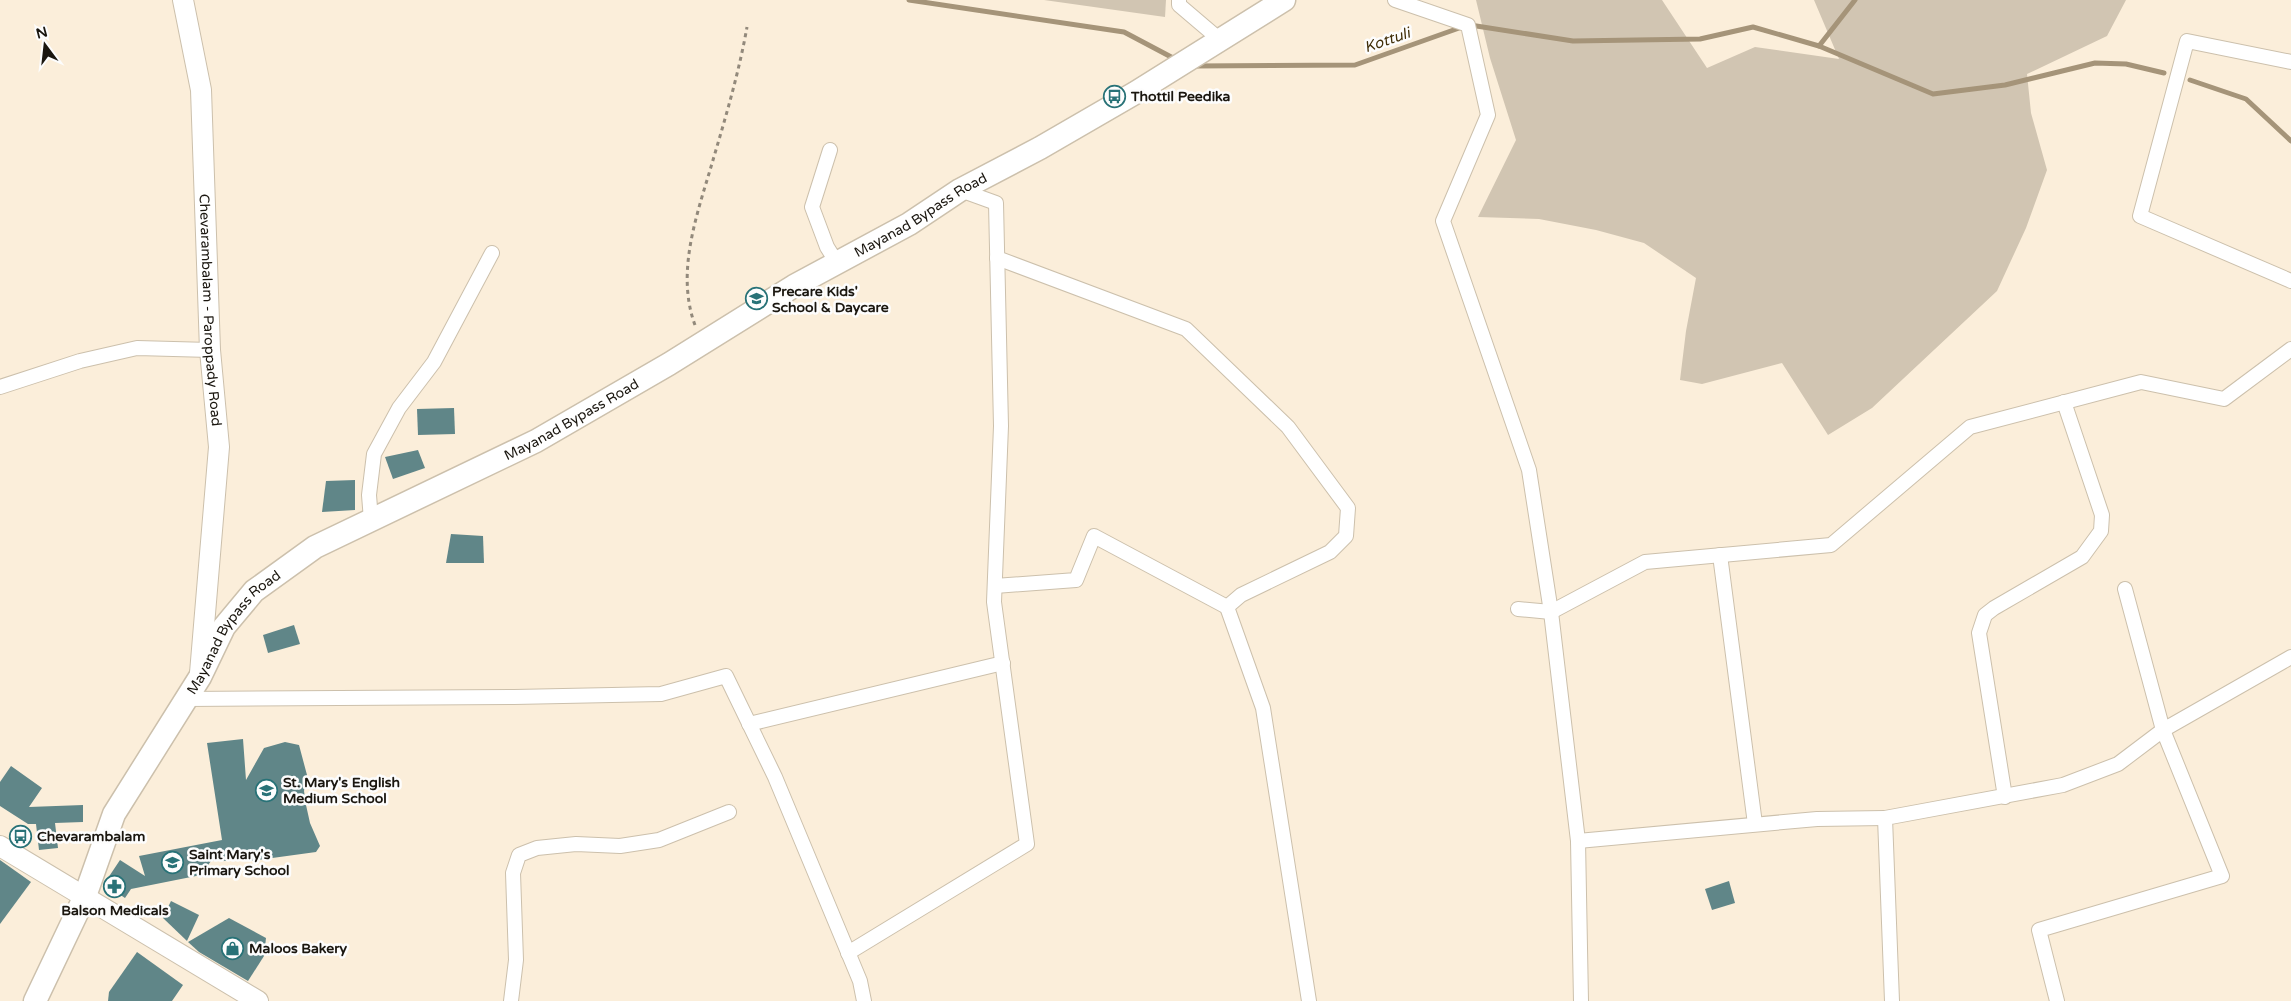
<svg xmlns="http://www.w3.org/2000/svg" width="2291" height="1001" viewBox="0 0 2291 1001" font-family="'Varela Round',sans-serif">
<rect width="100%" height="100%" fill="#fbeeda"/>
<g fill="#d1c5b2">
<path d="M 1044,0 L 1166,0 L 1165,17 Z"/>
<path d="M 1476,0 L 1662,0 L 1707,68 L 1755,47 L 1839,59 L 1814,0 L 2126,0 L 2107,36 L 2027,74 L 2031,113 L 2047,170 L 2026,228 L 1997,291 L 1872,408 L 1828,435 L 1782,363 L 1702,384 L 1680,380 L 1686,331 L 1696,278 L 1644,243 L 1596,230 L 1539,219 L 1478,217 L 1516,140 L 1490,58 Z"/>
</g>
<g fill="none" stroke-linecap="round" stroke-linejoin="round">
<g stroke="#a59479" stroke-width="5">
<path d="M 909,0 L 1124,32 L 1175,59"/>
<path d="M 1470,25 L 1573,41 L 1700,39 L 1753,27 L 1819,46 L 1855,0"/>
<path d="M 1819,46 L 1933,94 L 2005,85 L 2095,63 L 2126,64 L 2164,73"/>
<path d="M 1194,66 L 1355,65 L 1462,27"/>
<path d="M 2190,80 L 2246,99 L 2291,141"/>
</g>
</g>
<g fill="#608688">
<path d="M 454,408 L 455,434 L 418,435 L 417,409 Z"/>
<path d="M 418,450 L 425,468 L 393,479 L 385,457 Z"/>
<path d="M 355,480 L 355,510 L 322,512 L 326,481 Z"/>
<path d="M 451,534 L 483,536 L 484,563 L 446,563 Z"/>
<path d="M 294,625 L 300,644 L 268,653 L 263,635 Z"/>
<path d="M 243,739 L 246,780 L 264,748 L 285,742 L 299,745 L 307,775 L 304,791 L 306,805 L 310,823 L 320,846 L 316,852 L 251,861 L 211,861 L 201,875 L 131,889 L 125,898 L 104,884 L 120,860 L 145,876 L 139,856 L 222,840 L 207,743 Z"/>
<path d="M 11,766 L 42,788 L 29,807 L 83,805 L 83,822 L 55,823 L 58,848 L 39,850 L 36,824 L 28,824 L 0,806 L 0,782 Z"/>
<path d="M 0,860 L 31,882 L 0,924 Z"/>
<path d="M 1729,881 L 1735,903 L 1712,910 L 1705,889 Z"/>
<path d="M 171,901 L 199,915 L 187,941 L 163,918 Z"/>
<path d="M 229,918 L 266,938 L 264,956 L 248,981 L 199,952 L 188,942 Z"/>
<path d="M 137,952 L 183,985 L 172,1001 L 108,1001 L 109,992 Z"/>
</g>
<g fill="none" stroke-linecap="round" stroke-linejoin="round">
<defs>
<g id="street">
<path d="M 1179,0 L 1179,5 L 1219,39"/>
<path d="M 1395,0 L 1468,25 L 1488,115 L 1443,221 L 1529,470 L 1551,612 L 1578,841 L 1581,1001"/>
<path d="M 2291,62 L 2187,41 L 2140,216 L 2291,281"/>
<path d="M 830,150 L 812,207 L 827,247 L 837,263"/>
<path d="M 997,258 L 1186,329 L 1288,427 L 1348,508 L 1346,536 L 1330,552 L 1241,595 L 1227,607 L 1263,708 L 1309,1001"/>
<path d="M 0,387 L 80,361 L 137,348 L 210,350"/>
<path d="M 371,520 L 369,495 L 374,454 L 399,408 L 434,362 L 492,253"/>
<path d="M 1720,555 L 1755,824"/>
<path d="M 995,586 L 1076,580 L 1094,536 L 1227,607"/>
<path d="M 2125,589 L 2163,730 L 2291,657"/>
<path d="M 1518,609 L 1551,612 L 1645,562 L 1831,545 L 1970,427 L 2141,382 L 2224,399 L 2291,349"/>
<path d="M 186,699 L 514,697 L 661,694 L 726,676 L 775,777 L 860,981 L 864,1001"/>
<path d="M 749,724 L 1003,663"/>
<path d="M 2005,797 L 1979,633 L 1985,615 L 1994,608 L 2082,557 L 2101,531 L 2102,515 L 2064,402"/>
<path d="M 1578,841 L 1817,819 L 1885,818"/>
<path d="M 848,953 L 1027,844 L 994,602 L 1001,426 L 996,203 L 960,190"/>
<path d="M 511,1001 L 516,960 L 513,873 L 519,855 L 537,848 L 576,844 L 620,846 L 659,840 L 729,812"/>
<path d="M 1892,1001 L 1885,818 L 2063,785 L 2118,764 L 2163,730 L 2222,876 L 2039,930 L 2057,1001"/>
</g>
<g id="secondary">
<path id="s1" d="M 183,0 L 201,90 L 210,350 L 219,447 L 200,673"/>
<path d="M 0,846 L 258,1001"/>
</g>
<g id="primary">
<path id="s2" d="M 35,1001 L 85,896 L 114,814 L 200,677 L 224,627 L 254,591 L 315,547 L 536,441 L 669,364 L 794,286 L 909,224 L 960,190 L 1040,148 L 1135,93 L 1284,0"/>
</g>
</defs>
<use href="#street" stroke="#ccc0ac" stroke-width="16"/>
<use href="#secondary" stroke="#ccc0ac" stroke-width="22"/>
<use href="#primary" stroke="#ccc0ac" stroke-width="25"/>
<path stroke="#92897b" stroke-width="3" stroke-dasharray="4 4" stroke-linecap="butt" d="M 695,325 C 675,271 698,212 713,160 C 726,116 739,72 747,27"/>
<use href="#street" stroke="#fff" stroke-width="14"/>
<use href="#secondary" stroke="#fff" stroke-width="20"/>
<use href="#primary" stroke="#fff" stroke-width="22"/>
</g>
<defs>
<symbol id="bus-ring" viewBox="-11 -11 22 22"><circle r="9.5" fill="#fdfdfd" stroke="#287277" stroke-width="1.5"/><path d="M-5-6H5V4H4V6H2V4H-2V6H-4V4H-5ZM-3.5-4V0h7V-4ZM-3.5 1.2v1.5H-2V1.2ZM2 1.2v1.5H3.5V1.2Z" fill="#287277"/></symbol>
<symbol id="school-ring" viewBox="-11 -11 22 22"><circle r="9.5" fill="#fdfdfd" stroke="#287277" stroke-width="1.5"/><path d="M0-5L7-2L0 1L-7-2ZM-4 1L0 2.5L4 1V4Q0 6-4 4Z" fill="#287277"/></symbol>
<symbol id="pharmacy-ring" viewBox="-11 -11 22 22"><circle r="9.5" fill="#fdfdfd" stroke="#287277" stroke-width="1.5"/><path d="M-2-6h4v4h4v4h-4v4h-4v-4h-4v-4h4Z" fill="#287277"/></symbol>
<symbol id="shop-ring" viewBox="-11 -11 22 22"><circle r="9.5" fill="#fdfdfd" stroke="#287277" stroke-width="1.5"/><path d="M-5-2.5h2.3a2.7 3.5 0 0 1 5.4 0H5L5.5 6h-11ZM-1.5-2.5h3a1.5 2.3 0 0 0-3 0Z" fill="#287277"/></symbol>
</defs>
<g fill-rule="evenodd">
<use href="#bus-ring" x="1102" y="84" width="25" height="25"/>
<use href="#school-ring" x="744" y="286" width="25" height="25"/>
<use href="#school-ring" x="254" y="778" width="25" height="25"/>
<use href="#bus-ring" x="8" y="824" width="25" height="25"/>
<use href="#school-ring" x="160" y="850" width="25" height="25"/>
<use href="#pharmacy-ring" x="102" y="874" width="25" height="25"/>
<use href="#shop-ring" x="220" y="936" width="25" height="25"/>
</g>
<g text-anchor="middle" stroke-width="5" stroke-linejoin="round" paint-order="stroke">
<g font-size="14" font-weight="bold" fill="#1a160f" stroke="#fdfdfd" text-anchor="start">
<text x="1131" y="101">Thottil Peedika</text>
<text x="772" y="296">Precare Kids'<tspan x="772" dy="16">School &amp; Daycare</tspan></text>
<text x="283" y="787">St. Mary's English<tspan x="283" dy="16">Medium School</tspan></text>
<text x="37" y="841">Chevarambalam</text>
<text x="189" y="859">Saint Mary's<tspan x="189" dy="16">Primary School</tspan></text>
<text x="115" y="915" text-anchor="middle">Balson Medicals</text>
<text x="249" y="953">Maloos Bakery</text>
</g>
<g font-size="14" fill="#1a160f" stroke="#fdfdfd">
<text dy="5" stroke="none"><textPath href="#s2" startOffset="1234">Mayanad Bypass Road</textPath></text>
<text dy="5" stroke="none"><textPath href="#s1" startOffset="312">Chevarambalam - Paroppady Road</textPath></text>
<text dy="5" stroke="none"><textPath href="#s2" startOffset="829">Mayanad Bypass Road</textPath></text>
<text dy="5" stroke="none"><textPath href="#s2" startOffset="422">Mayanad Bypass Road</textPath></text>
</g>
<g font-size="15" font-style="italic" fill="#402e08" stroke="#fdfdfd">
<text transform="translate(1387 40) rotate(-19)" y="5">Kottuli</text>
</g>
</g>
<g transform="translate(45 45) rotate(345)" stroke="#fdfdfd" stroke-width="4" paint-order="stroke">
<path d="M0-4L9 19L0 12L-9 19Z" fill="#1a160f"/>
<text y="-8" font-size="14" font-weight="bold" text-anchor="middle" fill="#1a160f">N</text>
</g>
</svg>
